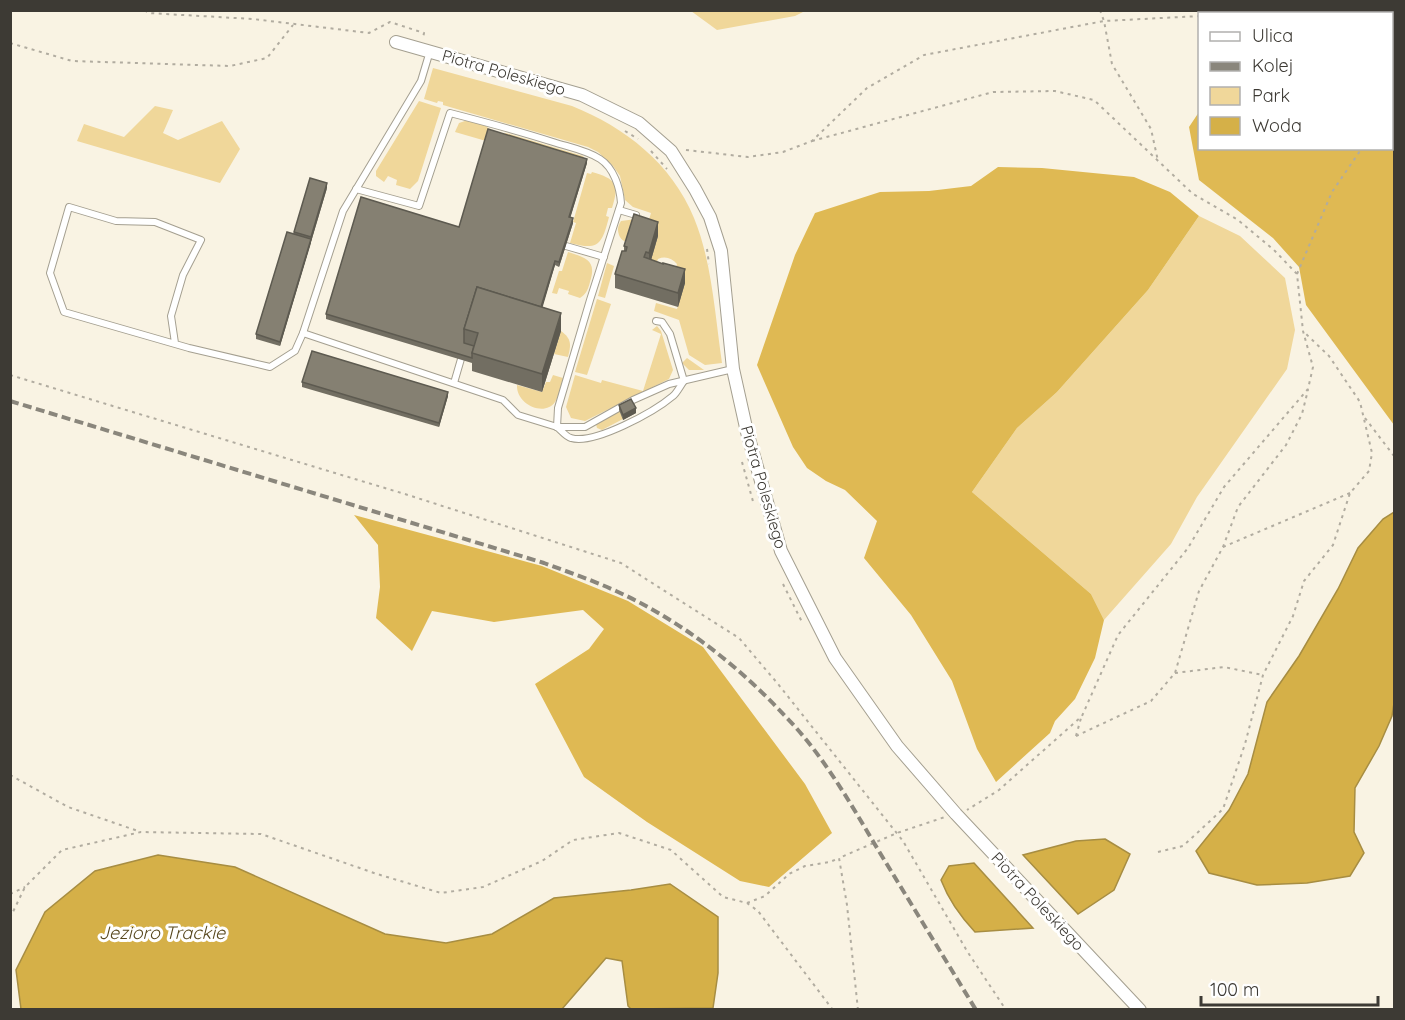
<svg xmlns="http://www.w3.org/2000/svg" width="1405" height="1020" viewBox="0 0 1405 1020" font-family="Quicksand,sans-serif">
<rect width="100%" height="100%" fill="#f9f3e3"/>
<g fill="#f0d79a">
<path d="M 691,11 L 805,11 L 795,16 L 717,30 Z"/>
<path d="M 433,68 L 572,106 C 625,127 672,164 694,218 C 712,262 715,315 722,363 L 705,365 L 689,355 L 679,320 L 654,311 L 656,303 L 677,309 L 685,283 L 672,279 L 677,264 C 672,258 665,256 658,259 L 653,273 L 649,266 L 658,236 C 647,239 625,250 619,235 C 617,229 618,226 621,221 L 636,219 L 648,223 L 651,213 L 633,207 L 625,200 L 620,176 L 613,166 L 598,152 L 588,147 L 443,105 L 443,102 L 438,101 L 437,103 L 424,99 Z"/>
<path d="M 419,101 L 441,108 L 418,181 L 410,189 L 396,185 L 397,180 L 388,176 L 384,182 L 376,176 L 376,171 Z"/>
<path d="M 155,106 L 173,110 L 163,133 L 178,140 L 222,121 L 240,149 L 220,183 L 77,141 L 84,124 L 124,137 Z"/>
<path d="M 468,120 L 486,126 L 489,129 L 486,141 L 455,132 L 459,123 Z"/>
<path d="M 506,133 L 583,156 L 587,163 L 503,134 Z"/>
<path d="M 592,172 C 616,179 620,184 612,208 L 608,208 L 606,216 L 609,217 C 602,244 599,251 570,243 L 576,223 L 573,222 L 587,173 L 591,174 Z"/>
<path d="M 1199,216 L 1240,236 L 1285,278 L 1295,330 L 1287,369 L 1197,497 L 1171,544 L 1104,620 L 1091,594 L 972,492 L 1017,428 L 1057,392 L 1148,290 Z"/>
<path d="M 568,252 C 586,258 597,260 590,282 C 588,290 586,294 580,298 L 568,294 L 569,291 L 559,288 L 557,294 L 552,293 L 559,271 L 562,271 Z"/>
<path d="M 607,263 L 614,266 L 605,298 L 598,296 Z"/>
<path d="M 597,299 L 611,304 L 587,375 L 575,372 Z"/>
<path d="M 657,326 L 661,331 L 673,370 L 669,379 L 585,421 L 571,418 L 566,407 L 575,375 L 601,383 L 602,380 L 643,391 L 661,334 L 652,330 Z"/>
<path d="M 561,331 C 572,339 571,345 568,357 L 554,354 Z"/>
<path d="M 687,358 L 704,370 L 689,370 L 682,363 Z"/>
<path d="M 553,375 L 563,378 C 561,385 559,396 555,402 C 545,417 516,405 517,385 L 542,392 L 546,382 L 550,382 Z"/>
<path d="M 619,410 L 623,419 L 602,430 L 597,428 L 596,424 Z"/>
</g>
<g fill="#dfb953">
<path d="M 1392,35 L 1394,35 L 1394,425 L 1306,305 L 1299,267 L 1273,238 L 1199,180 L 1189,127 L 1199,112 L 1200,148 L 1392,148 Z"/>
<path d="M 998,167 L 1042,168 L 1134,177 L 1170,192 L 1199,216 L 1148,290 L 1057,392 L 1017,428 L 972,492 L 1091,594 L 1104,620 L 1095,658 L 1075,699 L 1055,721 L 1050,733 L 996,782 L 977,749 L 952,681 L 911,615 L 864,558 L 877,521 L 845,490 L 826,481 L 807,468 L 793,447 L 757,365 L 795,255 L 815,213 L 880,192 L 929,191 L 971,186 Z"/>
<path d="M 354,515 L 542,566 L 628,601 L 703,647 L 805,784 L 832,833 L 769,887 L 740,881 L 647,822 L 584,777 L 535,684 L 589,649 L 604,629 L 583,610 L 494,622 L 432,611 L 412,651 L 376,618 L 380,587 L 378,545 Z"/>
</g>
<g fill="#d5b048" stroke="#a78d42" stroke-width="1.5">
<path d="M 1394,512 L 1394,703 L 1392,716 L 1379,746 L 1355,788 L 1354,832 L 1364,853 L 1350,876 L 1307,883 L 1257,885 L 1209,873 L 1196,851 L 1229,810 L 1248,774 L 1267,702 L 1299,656 L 1338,589 L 1358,548 L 1383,519 Z"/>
<path d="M 1105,839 L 1130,854 L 1114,890 L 1078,914 L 1023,855 L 1076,841 Z"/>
<path d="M 158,855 L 235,867 L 385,934 L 446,943 L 492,934 L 554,898 L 631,890 L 670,884 L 718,917 L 718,973 L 713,1008 L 631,1009 L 628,1006 L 622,961 L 606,958 L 562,1009 L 21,1009 L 16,970 L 45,912 L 95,871 Z"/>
<path d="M 974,863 L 1033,928 L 975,932 C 960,916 949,901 941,880 L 949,866 Z"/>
</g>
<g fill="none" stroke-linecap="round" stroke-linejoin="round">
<defs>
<g id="lane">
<path d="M 356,189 L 419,206 L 450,113 C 485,122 519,131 553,142 C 568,147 586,150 600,159 C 614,168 620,188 621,203 L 590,300 L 558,408 L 557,427"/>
<path d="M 619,210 L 636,215"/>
<path d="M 566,246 L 604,257"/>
<path d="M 303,333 L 503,400 L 518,415 L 557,427 L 585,427 L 633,400 L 669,384 L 733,369"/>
<path d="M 175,343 L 171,316 L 183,275 L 201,240 L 155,222 L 116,221 L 69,207 L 50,273 L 64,312 L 189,348 L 270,367 L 295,351 L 303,333 L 343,211 L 421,81 L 430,51"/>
<path d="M 454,383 L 461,359"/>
<path d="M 557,427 C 561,430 566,437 571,438 C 594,445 654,412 673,396 C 677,393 680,386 684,381 L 670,334 L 662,322 L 656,321"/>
</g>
<path id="street" d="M 396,42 L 582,95 L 639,123 L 671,151 L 695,189 L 710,217 L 721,251 L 733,369 L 747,432 L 781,551 L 835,658 L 897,746 L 956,814 L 1140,1010"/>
</defs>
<use href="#lane" stroke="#a49f90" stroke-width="8"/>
<use href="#street" stroke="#a49f90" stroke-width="14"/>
<g stroke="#b1aca0" stroke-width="2" stroke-dasharray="3 4.5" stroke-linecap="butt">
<path d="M 145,10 L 148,13 L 253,19 L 369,33 L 390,22 L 424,33 L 423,38"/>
<path d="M 1100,10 L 1104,21 L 1112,64 L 1151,129 L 1158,161"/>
<path d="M 1240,14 L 1288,10"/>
<path d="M 10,43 L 72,61 L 230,66 L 267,58 L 293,25"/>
<path d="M 1392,119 L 1394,116"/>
<path d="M 625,131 L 638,139"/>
<path d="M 812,141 L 993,92 L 1055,91 L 1094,100 L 1193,194 L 1238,220 L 1274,250 L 1297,274 L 1303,331 L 1313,367 L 1308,389 L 1224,487 L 1188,548 L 1118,635 L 1082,716 L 999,790 L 967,810"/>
<path d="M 686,150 L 748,157 L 783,152 L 812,141 L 867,88 L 924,55 L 1104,21 L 1200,16"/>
<path d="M 651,151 L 667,169"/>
<path d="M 707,249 L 709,264"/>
<path d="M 1297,274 L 1332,192 L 1362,148"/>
<path d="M 10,375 L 408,495 L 621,563 L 660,588 L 739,638 L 778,684 L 903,841 L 967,951 L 1006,1010"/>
<path d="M 1365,418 L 1394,456"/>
<path d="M 742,462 L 754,505"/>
<path d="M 1223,547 L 1350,493"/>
<path d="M 783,584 L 803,624"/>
<path d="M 1175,673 L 1224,667 L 1263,675"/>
<path d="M 1076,736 L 1151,701 L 1175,673 L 1199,591 L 1223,547 L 1238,507 L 1286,445 L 1302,414 L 1308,390"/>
<path d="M 1076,736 L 1081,718"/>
<path d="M 10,775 L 68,807 L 138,831"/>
<path d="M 1158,852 L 1183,846 L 1223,809 L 1245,744 L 1263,675 L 1293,616 L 1304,581 L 1333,545 L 1350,493 L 1369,471 L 1372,453 L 1360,402 L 1329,356 L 1305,333"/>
<path d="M 10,894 L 25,887"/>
<path d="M 747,903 L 765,896 L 789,874 L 805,866 L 830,862 L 839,858"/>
<path d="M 10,918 L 25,887 L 62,850 L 141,832 L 261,834 L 377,874 L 441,893 L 483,887 L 542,861 L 573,840 L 619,833 L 671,850 L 723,897 L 747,903 L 758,911 L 833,1010"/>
<path d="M 858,1010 L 847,905 L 839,858 L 897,833 L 945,817"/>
</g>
<use href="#lane" stroke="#fff" stroke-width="6"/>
<use href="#street" stroke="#fff" stroke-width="12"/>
<path stroke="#8a867c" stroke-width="4" stroke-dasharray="9 4.5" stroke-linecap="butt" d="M 10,401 L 544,563 C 568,572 592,580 616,591 C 680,620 738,665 786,717 C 822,754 848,799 874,843 C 908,899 942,954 976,1010"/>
</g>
<g fill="#726e62">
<path d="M 587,163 L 570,218 L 573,223 L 559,267 L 555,265 L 542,307 L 561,331 L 542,392 L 472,371 L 472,363 L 326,319 L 326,314 L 459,227 Z"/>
<path d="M 327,188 L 280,346 L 256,339 L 256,334 L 294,232 Z"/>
<path d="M 658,236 L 651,260 L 685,283 L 678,307 L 615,288 L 615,274 L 624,251 L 624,246 Z"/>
<path d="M 302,382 L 448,396 L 439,427 L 302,387 Z"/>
<path d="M 619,405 L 636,413 L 623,420 L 619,410 Z"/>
</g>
<g fill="#5d5a50">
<path d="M 587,159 L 587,163 L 569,222 L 569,217 Z"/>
<path d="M 327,183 L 327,188 L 311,242 L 311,237 Z"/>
<path d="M 573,218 L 573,223 L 559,267 L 559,262 Z"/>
<path d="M 658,222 L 658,236 L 649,267 L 649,253 Z"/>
<path d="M 311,239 L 311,243 L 280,346 L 280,342 Z"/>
<path d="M 555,261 L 555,265 L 538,323 L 538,318 Z"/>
<path d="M 685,269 L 685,283 L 678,307 L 678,293 Z"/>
<path d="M 561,313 L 561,331 L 542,392 L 542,374 Z"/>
<path d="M 448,392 L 448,396 L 439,427 L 439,423 Z"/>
<path d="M 636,408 L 636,413 L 623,420 L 623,415 Z"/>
</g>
<g fill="#858072" stroke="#5d5a50" stroke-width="1.5">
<path d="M 488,129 L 587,159 L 569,217 L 573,218 L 559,262 L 555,261 L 541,307 L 477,287 L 464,329 L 464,343 L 474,346 L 472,353 L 472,358 L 326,314 L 361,197 L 459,227 Z"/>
<path d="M 310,178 L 327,183 L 311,237 L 294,232 Z"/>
<path d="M 634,214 L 658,222 L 649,253 L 646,252 L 644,257 L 663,264 L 663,263 L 685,269 L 678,293 L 615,274 L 622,251 L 626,251 L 627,247 L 624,246 Z"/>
<path d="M 287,232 L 311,239 L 280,342 L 256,334 Z"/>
<path d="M 477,287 L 561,313 L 542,374 L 472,353 L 478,333 L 464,329 Z"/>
<path d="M 312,351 L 448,392 L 439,423 L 302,382 Z"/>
<path d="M 631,399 L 636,408 L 623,415 L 619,405 Z"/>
</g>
<g text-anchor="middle" stroke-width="6" stroke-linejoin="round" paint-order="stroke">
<g font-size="16" fill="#3d3a34" stroke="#fff">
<text transform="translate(504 72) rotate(16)" y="6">Piotra Poleskiego</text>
<text transform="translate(764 487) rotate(74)" y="6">Piotra Poleskiego</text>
<text transform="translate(1038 901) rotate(47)" y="6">Piotra Poleskiego</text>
</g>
<g font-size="18" font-style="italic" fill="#57471d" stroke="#fff">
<text x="162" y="939">Jezioro Trackie</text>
</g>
</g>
<rect width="1405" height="1020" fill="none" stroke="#3d3a34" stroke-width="24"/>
<rect x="1198" y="12" width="195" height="138" fill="#ffffff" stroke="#b1b0ae" stroke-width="1.5"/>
<rect x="1210" y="32" width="30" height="9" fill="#ffffff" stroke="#b1b0ae" stroke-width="1.5"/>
<text x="1252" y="42" font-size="18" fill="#3d3a34">Ulica</text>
<rect x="1210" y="62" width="30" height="9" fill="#8a867c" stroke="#b1b0ae" stroke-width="1.5"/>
<text x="1252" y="72" font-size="18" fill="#3d3a34">Kolej</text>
<rect x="1210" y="87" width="30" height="18" fill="#f0d79a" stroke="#b1b0ae" stroke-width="1.5"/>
<text x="1252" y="102" font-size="18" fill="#3d3a34">Park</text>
<rect x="1210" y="117" width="30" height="18" fill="#d5b048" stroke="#b1b0ae" stroke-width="1.5"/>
<text x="1252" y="132" font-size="18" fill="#3d3a34">Woda</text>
<path d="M1201 996v9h177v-9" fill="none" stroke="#3d3a34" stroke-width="3"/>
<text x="1210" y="996" font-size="18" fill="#3d3a34" stroke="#ffffff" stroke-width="4.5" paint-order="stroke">100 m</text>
</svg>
